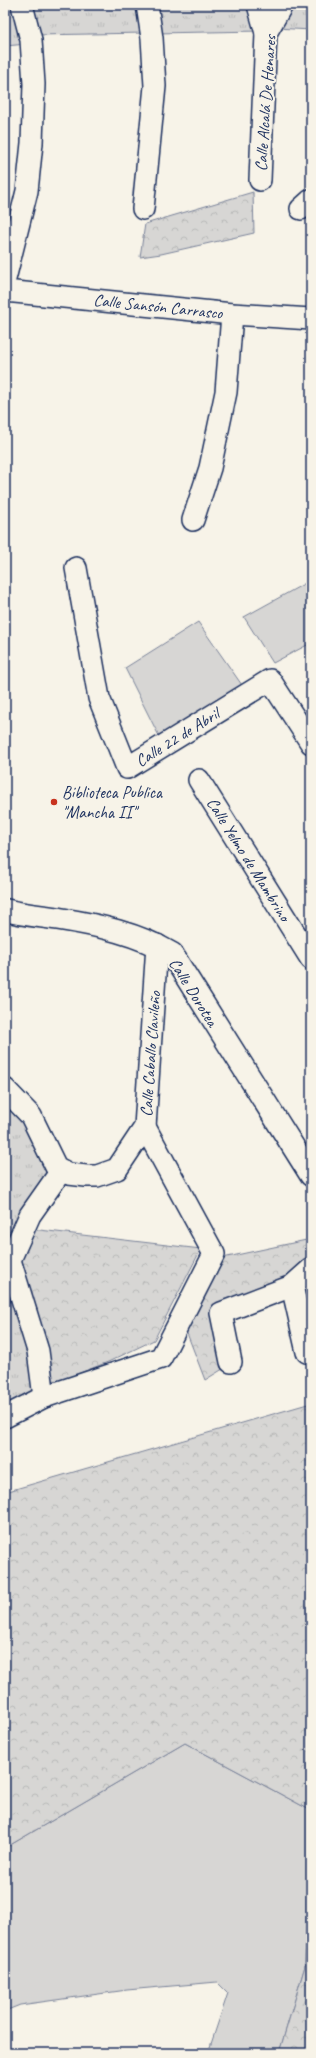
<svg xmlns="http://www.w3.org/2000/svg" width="316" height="2058" viewBox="0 0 316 2058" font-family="Caveat,sans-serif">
<defs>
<pattern id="forest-crowns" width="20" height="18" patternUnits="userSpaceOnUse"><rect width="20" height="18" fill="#d7d6d4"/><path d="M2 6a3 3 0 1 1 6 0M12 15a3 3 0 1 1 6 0" fill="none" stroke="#b8b8b8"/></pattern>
<pattern id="park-tufts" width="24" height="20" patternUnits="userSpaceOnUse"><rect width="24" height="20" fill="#d7d6d4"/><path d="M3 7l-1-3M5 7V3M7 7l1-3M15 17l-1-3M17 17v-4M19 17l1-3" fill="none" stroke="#b8b8b8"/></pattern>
</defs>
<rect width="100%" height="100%" fill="#f7f3e8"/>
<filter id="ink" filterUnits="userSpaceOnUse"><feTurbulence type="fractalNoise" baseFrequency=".025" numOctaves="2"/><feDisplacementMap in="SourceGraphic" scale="8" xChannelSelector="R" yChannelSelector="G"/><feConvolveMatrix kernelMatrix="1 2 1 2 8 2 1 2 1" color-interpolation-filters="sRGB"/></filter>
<g filter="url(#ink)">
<g fill="#d7d6d4" stroke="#798299">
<path d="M 311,580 L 311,643 L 273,663 L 244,617 Z"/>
<path d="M 198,622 L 244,688 L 160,738 L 125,668 Z"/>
<path d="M 185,1743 L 310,1810 L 305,1966 L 279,2053 L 208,2053 L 228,1993 L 217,1982 L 127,1990 L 20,2005 L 5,2011 L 5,1848 Z"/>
</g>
<g fill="url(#forest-crowns)" stroke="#798299">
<path d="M 253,192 L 254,233 L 161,254 L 140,257 L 145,224 Z"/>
<path d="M 31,1229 L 201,1249 L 154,1340 L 108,1362 L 57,1382 L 45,1377 L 36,1307 L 15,1261 Z"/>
<path d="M 311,1239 L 311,1259 L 288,1281 L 216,1311 L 226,1367 L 205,1380 L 185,1328 L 218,1259 Z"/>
<path d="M 311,1403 L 311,2053 L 279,2053 L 305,1966 L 310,1810 L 185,1743 L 5,1848 L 5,1492 Z"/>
</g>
<g fill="url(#park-tufts)" stroke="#798299">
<path d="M 5,5 L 13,5 L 27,44 L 5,46 Z"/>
<path d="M 28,5 L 140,5 L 144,33 L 37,35 Z"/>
<path d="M 156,5 L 252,5 L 260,31 L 156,33 Z"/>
<path d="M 289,5 L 311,5 L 311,30 L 276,28 Z"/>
<path d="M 5,1097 L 30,1124 L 52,1173 L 5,1252 Z"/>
<path d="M 5,1263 L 34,1361 L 37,1394 L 5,1410 Z"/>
</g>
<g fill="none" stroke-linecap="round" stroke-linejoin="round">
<defs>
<g id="street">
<path d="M 258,5 L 266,33"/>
<path d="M 260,180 L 266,33 L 282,5"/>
<path d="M 143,209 L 155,86 L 152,38 L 147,5"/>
<path d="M 301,209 L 311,200"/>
<path d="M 5,279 L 27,191 L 32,143 L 34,84 L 31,40 L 22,5"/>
<path d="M 5,291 L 232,314 L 311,319"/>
<path d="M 193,520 L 210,468 L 226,392 L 232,314"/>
<path d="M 76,568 L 99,698 L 127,768 L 270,680 L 311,743"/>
<path d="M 199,780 L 311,959"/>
<path d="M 5,1089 L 31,1116 L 56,1167 L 69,1174 L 86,1176 L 97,1176 L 117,1169 L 145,1127 L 157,945"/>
<path d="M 292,1286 L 307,1352 L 311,1351"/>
<path d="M 231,1362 L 221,1313 L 292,1286 L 311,1269"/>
<path d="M 44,1397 L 38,1351 L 10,1260 L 30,1215 L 61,1171"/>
<path d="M 5,1417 L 44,1397 L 161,1358 L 214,1254 L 145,1127"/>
</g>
<path id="secondary" d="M 5,910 C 23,915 42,916 60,919 C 98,925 139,934 172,954 L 311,1175"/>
</defs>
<use href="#street" stroke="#1b2f5e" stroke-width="24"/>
<use href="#secondary" stroke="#1b2f5e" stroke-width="25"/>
<use href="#street" stroke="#f7f3e8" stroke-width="21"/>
<use href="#secondary" stroke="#f7f3e8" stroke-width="22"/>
</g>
</g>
<circle fill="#c8321e" stroke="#f7f3e8" stroke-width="1.5" cx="54" cy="802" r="4"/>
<g text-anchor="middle" stroke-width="4" stroke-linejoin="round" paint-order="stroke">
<g font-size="17" fill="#1b2f5e" stroke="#f7f3e8">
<text transform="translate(265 103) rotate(-86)" y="6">Calle Alcalá De Henares</text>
<text transform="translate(158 306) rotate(6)" y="6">Calle Sansón Carrasco</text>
<text transform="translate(177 737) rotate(-32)" y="6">Calle 22 de Abril</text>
<text transform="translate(249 859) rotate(58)" y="6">Calle Yelmo de Mambrino</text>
<text transform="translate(194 992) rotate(58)" y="6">Calle Dorotea</text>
<text transform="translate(150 1054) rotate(-86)" y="6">Calle Caballo Clavileño</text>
</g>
<g font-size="17" fill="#1b2f5e" stroke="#f7f3e8" text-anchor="start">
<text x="62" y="798">Biblioteca Publica<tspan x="62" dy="20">"Mancha II"</tspan></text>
</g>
</g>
<rect width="316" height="2058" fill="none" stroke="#f7f3e8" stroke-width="20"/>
<rect x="10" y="10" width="296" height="2038" fill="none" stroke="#1b2f5e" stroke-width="1.5" filter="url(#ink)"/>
</svg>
